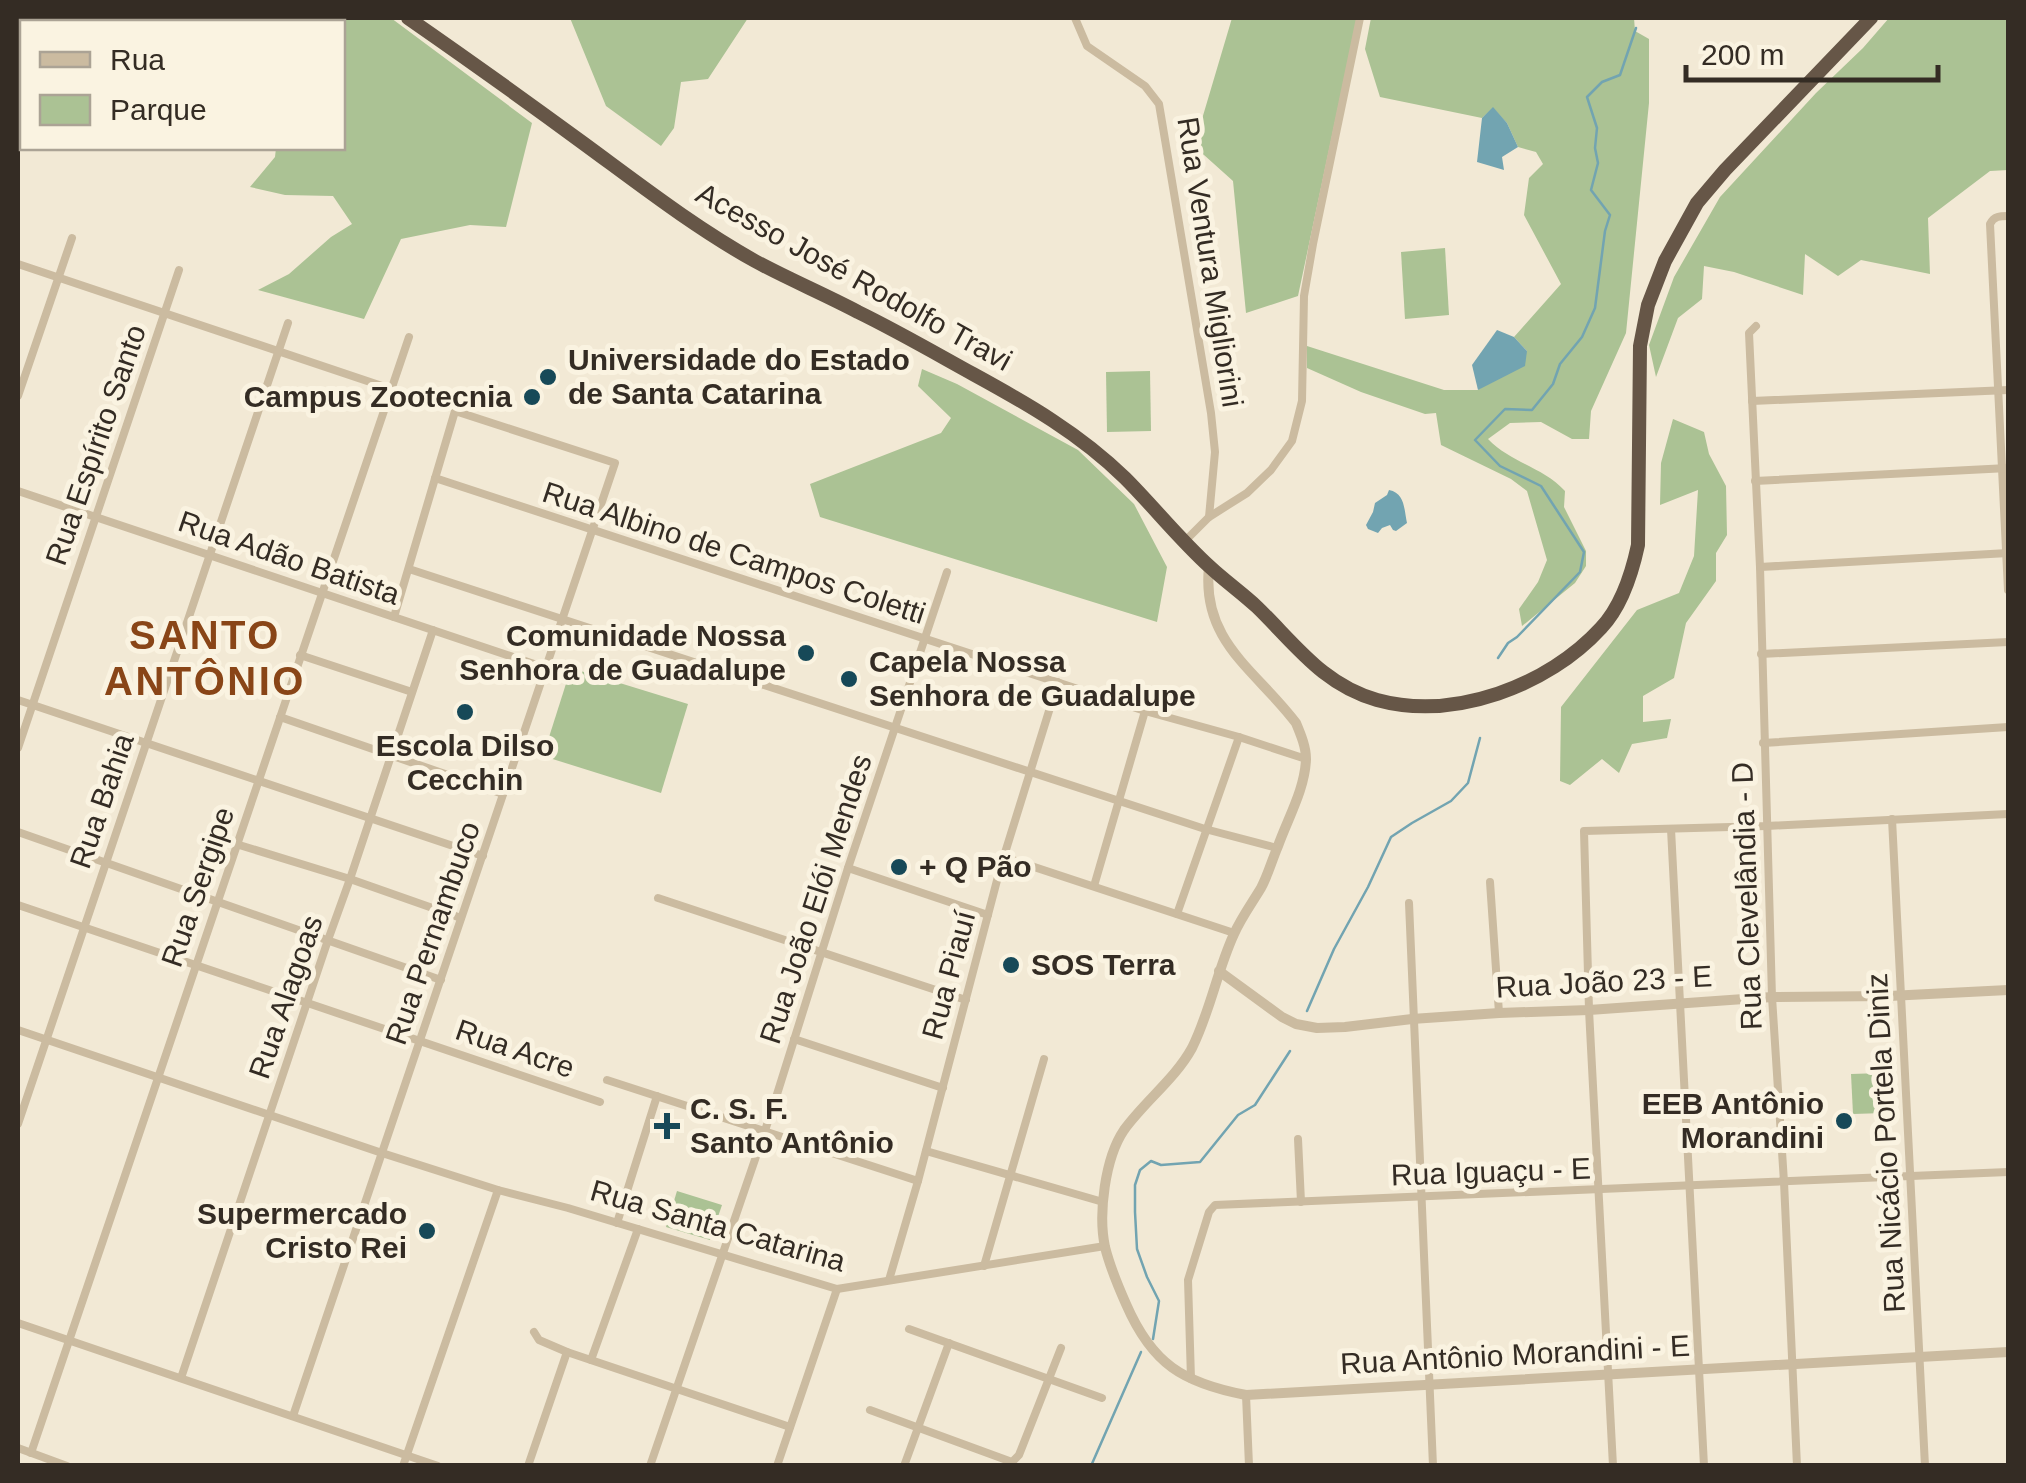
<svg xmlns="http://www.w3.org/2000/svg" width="2026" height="1483" viewBox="0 0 2026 1483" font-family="Arial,sans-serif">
<rect width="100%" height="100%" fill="#f2e9d5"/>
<g fill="#abc294">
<path d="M 299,18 L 391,18 L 532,123 L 506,227 L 470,225 L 401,239 L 364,319 L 258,290 L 289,274 L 331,237 L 352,224 L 333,196 L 285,195 L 250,187 L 275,157 L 276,148 L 342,148 L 342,22 L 292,22 Z"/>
<path d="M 570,18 L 748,18 L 708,79 L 681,82 L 674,128 L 661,146 L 606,106 Z"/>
<path d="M 1232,18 L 1357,18 L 1298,296 L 1246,313 L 1233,181 L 1194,146 Z"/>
<path d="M 1371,18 L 1634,18 L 1635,31 L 1649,39 L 1649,103 L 1626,333 L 1591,411 L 1589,439 L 1572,439 L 1541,422 L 1510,423 L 1488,439 C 1511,463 1543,467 1565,491 L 1564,507 L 1586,551 L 1586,566 L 1575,583 L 1522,626 L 1519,609 L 1538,582 L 1547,560 L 1527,491 L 1511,479 L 1441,445 L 1436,413 L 1425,414 L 1361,392 L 1307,368 L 1307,346 L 1444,390 L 1478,390 L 1527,351 L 1514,337 L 1561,284 L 1524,215 L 1529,178 L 1543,164 L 1536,152 L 1518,147 L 1507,123 L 1493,108 L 1482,118 L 1380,97 L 1365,49 Z"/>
<path d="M 1889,18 L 2008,18 L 2008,170 L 1990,171 L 1928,218 L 1930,274 L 1861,260 L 1838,276 L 1805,254 L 1803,295 L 1734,272 L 1704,266 L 1702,299 L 1678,318 L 1656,377 L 1649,345 L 1674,277 L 1720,197 L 1816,93 L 1863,48 Z"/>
<path d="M 1445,248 L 1449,315 L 1405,319 L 1401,252 Z"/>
<path d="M 922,369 L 957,384 L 1078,450 L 1134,504 L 1167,567 L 1157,622 L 820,517 L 810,484 L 941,433 L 951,418 L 918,386 Z"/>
<path d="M 1150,371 L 1151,431 L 1107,432 L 1106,372 Z"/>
<path d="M 1673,419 L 1704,432 L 1709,454 L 1726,486 L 1727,535 L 1716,553 L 1716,581 L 1686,623 L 1674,678 L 1643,696 L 1643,722 L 1671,719 L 1667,738 L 1632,744 L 1619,773 L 1602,759 L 1570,785 L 1560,781 L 1561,707 L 1637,610 L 1679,593 L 1694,556 L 1698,490 L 1660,505 L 1661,463 Z"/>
<path d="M 571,668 L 688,704 L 661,793 L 543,756 Z"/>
<path d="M 1882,1073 L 1884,1113 L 1853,1114 L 1851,1074 Z"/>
<path d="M 677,1191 L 722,1205 L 710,1240 L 666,1227 Z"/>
</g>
<g fill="#72a4b1">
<path d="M 1493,107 L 1507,123 L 1518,147 L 1502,157 L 1504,170 L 1477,162 L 1482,118 Z"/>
<path d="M 1497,330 L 1514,337 L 1527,351 L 1525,366 L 1478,390 L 1472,365 Z"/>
<path d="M 1389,490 C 1405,493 1404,509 1407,523 L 1396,531 L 1393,530 L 1390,525 L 1382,528 L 1378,533 L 1368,529 L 1366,525 L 1373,512 L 1375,503 L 1387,495 Z"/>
</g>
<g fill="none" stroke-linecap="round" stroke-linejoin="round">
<g stroke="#72a4b1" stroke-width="2.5">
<path d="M 1498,658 L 1508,643 L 1517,637 L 1580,572 L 1584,552 L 1541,486 L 1500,466 L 1475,440 L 1505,409 L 1532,410 L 1553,384 L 1560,364 L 1582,337 L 1595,308 L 1605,231 L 1610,215 L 1591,190 L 1598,163 L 1595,148 L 1597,128 L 1587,97 L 1602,82 L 1620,75 L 1636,28"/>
<path d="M 1307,1011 L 1334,949 L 1368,887 L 1391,837 L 1412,823 L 1451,801 L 1468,783 L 1480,738"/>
<path d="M 1153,1339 L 1159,1301 L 1147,1277 L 1137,1249 L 1135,1212 L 1135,1185 L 1140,1170 L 1151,1161 L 1161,1165 L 1200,1162 L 1238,1115 L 1255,1105 L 1290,1051"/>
<path d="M 1091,1466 L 1141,1352"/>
</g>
<g stroke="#cbbba0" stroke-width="8">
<path d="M 1075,18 L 1087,46 L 1145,86 L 1159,104 L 1211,413 L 1215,452 L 1209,517 L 1185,541"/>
<path d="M 2008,216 C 2000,216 1994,216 1990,224 L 2008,590"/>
<path d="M 18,264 L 391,389"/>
<path d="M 1756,326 L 1749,333 L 1760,567 L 1772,997 L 1784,1182 L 1797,1466"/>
<path d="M 18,396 L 72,238"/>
<path d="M 1752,401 L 2008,390"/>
<path d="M 435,478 L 1145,711 L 1239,737 L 1306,759"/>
<path d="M 1755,481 L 2008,468"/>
<path d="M 18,491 L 546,668"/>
<path d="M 1209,517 L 1247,493 L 1271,470 L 1292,441 L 1302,401 L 1304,296 L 1313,244 L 1360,18"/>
<path d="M 1760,567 L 2008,553"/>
<path d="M 409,569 L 1205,829 L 1277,848"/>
<path d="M 1761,654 L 2008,642"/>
<path d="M 300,655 L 412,692"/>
<path d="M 18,700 L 483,856"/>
<path d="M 280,717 L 503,794"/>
<path d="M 1763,743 L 2008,727"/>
<path d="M 18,748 L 179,270"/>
<path d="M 1892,819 L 1925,1466"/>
<path d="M 1671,829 L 1704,1466"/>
<path d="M 18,832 L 441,980"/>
<path d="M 236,844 L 350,879 L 461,918"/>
<path d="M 1004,857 L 1234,933"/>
<path d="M 848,868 L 988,915"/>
<path d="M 1490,882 L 1499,1013"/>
<path d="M 1094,886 L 1145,711"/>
<path d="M 658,898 L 966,1000"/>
<path d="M 1409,903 L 1433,1466"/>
<path d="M 18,905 L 600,1102"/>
<path d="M 1177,914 L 1239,737"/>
<path d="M 18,1030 L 382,1153 L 498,1190 L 568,1208 L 837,1289 L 1105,1246"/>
<path d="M 794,1039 L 943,1088"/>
<path d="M 607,1080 L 918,1181"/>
<path d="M 18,1124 L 288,323"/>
<path d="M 1298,1139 L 1301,1202"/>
<path d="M 926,1151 L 1103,1202"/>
<path d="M 617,1223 L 657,1096"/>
<path d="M 984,1266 L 1044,1059"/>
<path d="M 889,1280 L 918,1181 L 1000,869 L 1058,682"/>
<path d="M 18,1323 L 438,1466"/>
<path d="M 909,1329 L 1102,1398"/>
<path d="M 534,1332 L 539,1340 L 567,1352 L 790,1427"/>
<path d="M 591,1360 L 638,1229"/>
<path d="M 181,1378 L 328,940 L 350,879 L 433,630"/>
<path d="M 1191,1379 L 1188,1280 L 1209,1212 L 1215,1205 L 2008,1172"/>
<path d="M 1246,1395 L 1249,1466"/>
<path d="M 870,1410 L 1012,1462 L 1019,1455 L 1061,1348"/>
<path d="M 293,1416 L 615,463 L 455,411 L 394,617"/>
<path d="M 18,1448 L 67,1466"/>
<path d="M 31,1453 L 409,337"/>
<path d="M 403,1466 L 498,1190"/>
<path d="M 528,1466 L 567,1352"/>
<path d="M 650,1466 L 773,1107 L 848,868 L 947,572"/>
<path d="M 777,1466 L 837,1289"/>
<path d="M 904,1466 L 949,1343"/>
<path d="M 1613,1466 L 1589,1010 L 1584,831 L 1767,826 L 2008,814"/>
</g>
<g stroke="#cbbba0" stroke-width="10">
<path d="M 1209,567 C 1201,642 1257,671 1296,723 C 1301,735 1306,747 1306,759 C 1305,789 1288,818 1278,846 C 1272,860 1268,875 1261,888 C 1252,903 1241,918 1234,934 C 1217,971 1210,1012 1192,1048 C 1175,1079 1145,1101 1124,1130 C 1105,1158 1098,1214 1105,1247 C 1110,1267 1118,1286 1126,1304 C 1152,1364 1183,1383 1246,1395 L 2008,1352"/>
<path d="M 1219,971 L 1282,1017 L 1296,1024 L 1317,1028 L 1345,1027 L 1412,1019 L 1499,1013 L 1589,1010 L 1772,997 L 1889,996 L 2008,990"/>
</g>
<path stroke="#665647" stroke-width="14" d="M 408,18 C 467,59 526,101 583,143 C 639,184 694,227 755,261 C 788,279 824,294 858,312 C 897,331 935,353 973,374 C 1028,404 1080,434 1125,478 C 1154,507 1180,540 1210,567 C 1225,581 1242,593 1257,607 C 1295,644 1323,685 1377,700 C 1454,721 1548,686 1601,628 C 1622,606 1632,573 1638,545 L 1640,346 L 1648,305 L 1665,261 L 1697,203 L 1725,170 L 1871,18"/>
</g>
<g fill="#174958" stroke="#faf3e1" stroke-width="4">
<circle cx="548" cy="377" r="10"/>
<circle cx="532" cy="397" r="10"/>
<circle cx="806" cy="653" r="10"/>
<circle cx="849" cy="679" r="10"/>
<circle cx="465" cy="712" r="10"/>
<circle cx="899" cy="867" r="10"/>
<circle cx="1011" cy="965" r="10"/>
<circle cx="1844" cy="1121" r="10"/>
<path d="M662 1111h10v10h10v10h-10v10h-10v-10h-10v-10h10z"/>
<circle cx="427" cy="1231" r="10"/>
</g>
<g text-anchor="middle" stroke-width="10" stroke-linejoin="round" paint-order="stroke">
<g font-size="30" fill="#342c24" stroke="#faf3e1">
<text transform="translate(1210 262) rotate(81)" y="10">Rua Ventura Migliorini</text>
<text transform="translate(854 277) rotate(29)" y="10">Acesso José Rodolfo Travi</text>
<text transform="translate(96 445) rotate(-71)" y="10">Rua Espírito Santo</text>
<text transform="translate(734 553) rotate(18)" y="10">Rua Albino de Campos Coletti</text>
<text transform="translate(289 558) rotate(19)" y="10">Rua Adão Batista</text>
<text transform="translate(102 801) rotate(-71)" y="10">Rua Bahia</text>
<text transform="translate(198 887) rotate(-71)" y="10">Rua Sergipe</text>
<text transform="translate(1747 896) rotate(-92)" y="10">Rua Clevelândia - D</text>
<text transform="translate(816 899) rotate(-72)" y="10">Rua João Elói Mendes</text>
<text transform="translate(433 933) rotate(-71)" y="10">Rua Pernambuco</text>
<text transform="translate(949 975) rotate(-75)" y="10">Rua Piauí</text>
<text transform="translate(1604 982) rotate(-3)" y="10">Rua João 23 - E</text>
<text transform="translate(286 997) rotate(-71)" y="10">Rua Alagoas</text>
<text transform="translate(515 1049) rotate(19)" y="10">Rua Acre</text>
<text transform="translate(1886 1143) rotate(-93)" y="10">Rua Nicácio Portela Diniz</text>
<text transform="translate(1491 1172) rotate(-2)" y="10">Rua Iguaçu - E</text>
<text transform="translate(718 1226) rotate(16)" y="10">Rua Santa Catarina</text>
<text transform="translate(1515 1355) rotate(-3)" y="10">Rua Antônio Morandini - E</text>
</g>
<g font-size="30" font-weight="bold" fill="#342c24" stroke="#faf3e1" text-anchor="start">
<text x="568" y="370">Universidade do Estado<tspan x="568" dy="34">de Santa Catarina</tspan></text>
<text x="512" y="407" text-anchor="end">Campus Zootecnia</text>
<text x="786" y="646" text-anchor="end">Comunidade Nossa<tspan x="786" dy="34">Senhora de Guadalupe</tspan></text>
<text x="869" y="672">Capela Nossa<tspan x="869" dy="34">Senhora de Guadalupe</tspan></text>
<text x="465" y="756" text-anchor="middle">Escola Dilso<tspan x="465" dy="34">Cecchin</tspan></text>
<text x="919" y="877">+ Q Pão</text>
<text x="1031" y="975">SOS Terra</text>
<text x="1824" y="1114" text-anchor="end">EEB Antônio<tspan x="1824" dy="34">Morandini</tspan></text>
<text x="690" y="1119">C. S. F.<tspan x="690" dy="34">Santo Antônio</tspan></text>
<text x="407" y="1224" text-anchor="end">Supermercado<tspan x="407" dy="34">Cristo Rei</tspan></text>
</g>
<g font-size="40" font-weight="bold" letter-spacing="2.5" fill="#894517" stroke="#faf3e1">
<text x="205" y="649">SANTO<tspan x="205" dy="46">ANTÔNIO</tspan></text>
</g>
</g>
<rect width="2026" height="1483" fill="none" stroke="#342c24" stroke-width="40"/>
<rect x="20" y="20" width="325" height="130" fill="#faf3e1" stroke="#aba395" stroke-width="2.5"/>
<rect x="40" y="52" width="50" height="15" fill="#cbbba0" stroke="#aba395" stroke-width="2.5"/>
<text x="110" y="70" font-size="30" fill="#342c24">Rua</text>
<rect x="40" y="95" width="50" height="30" fill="#abc294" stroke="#aba395" stroke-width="2.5"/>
<text x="110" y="120" font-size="30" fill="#342c24">Parque</text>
<path d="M1686 65v15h252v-15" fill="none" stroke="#342c24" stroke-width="5"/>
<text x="1701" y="65" font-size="30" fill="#342c24" stroke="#faf3e1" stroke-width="8" paint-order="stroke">200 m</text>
</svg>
